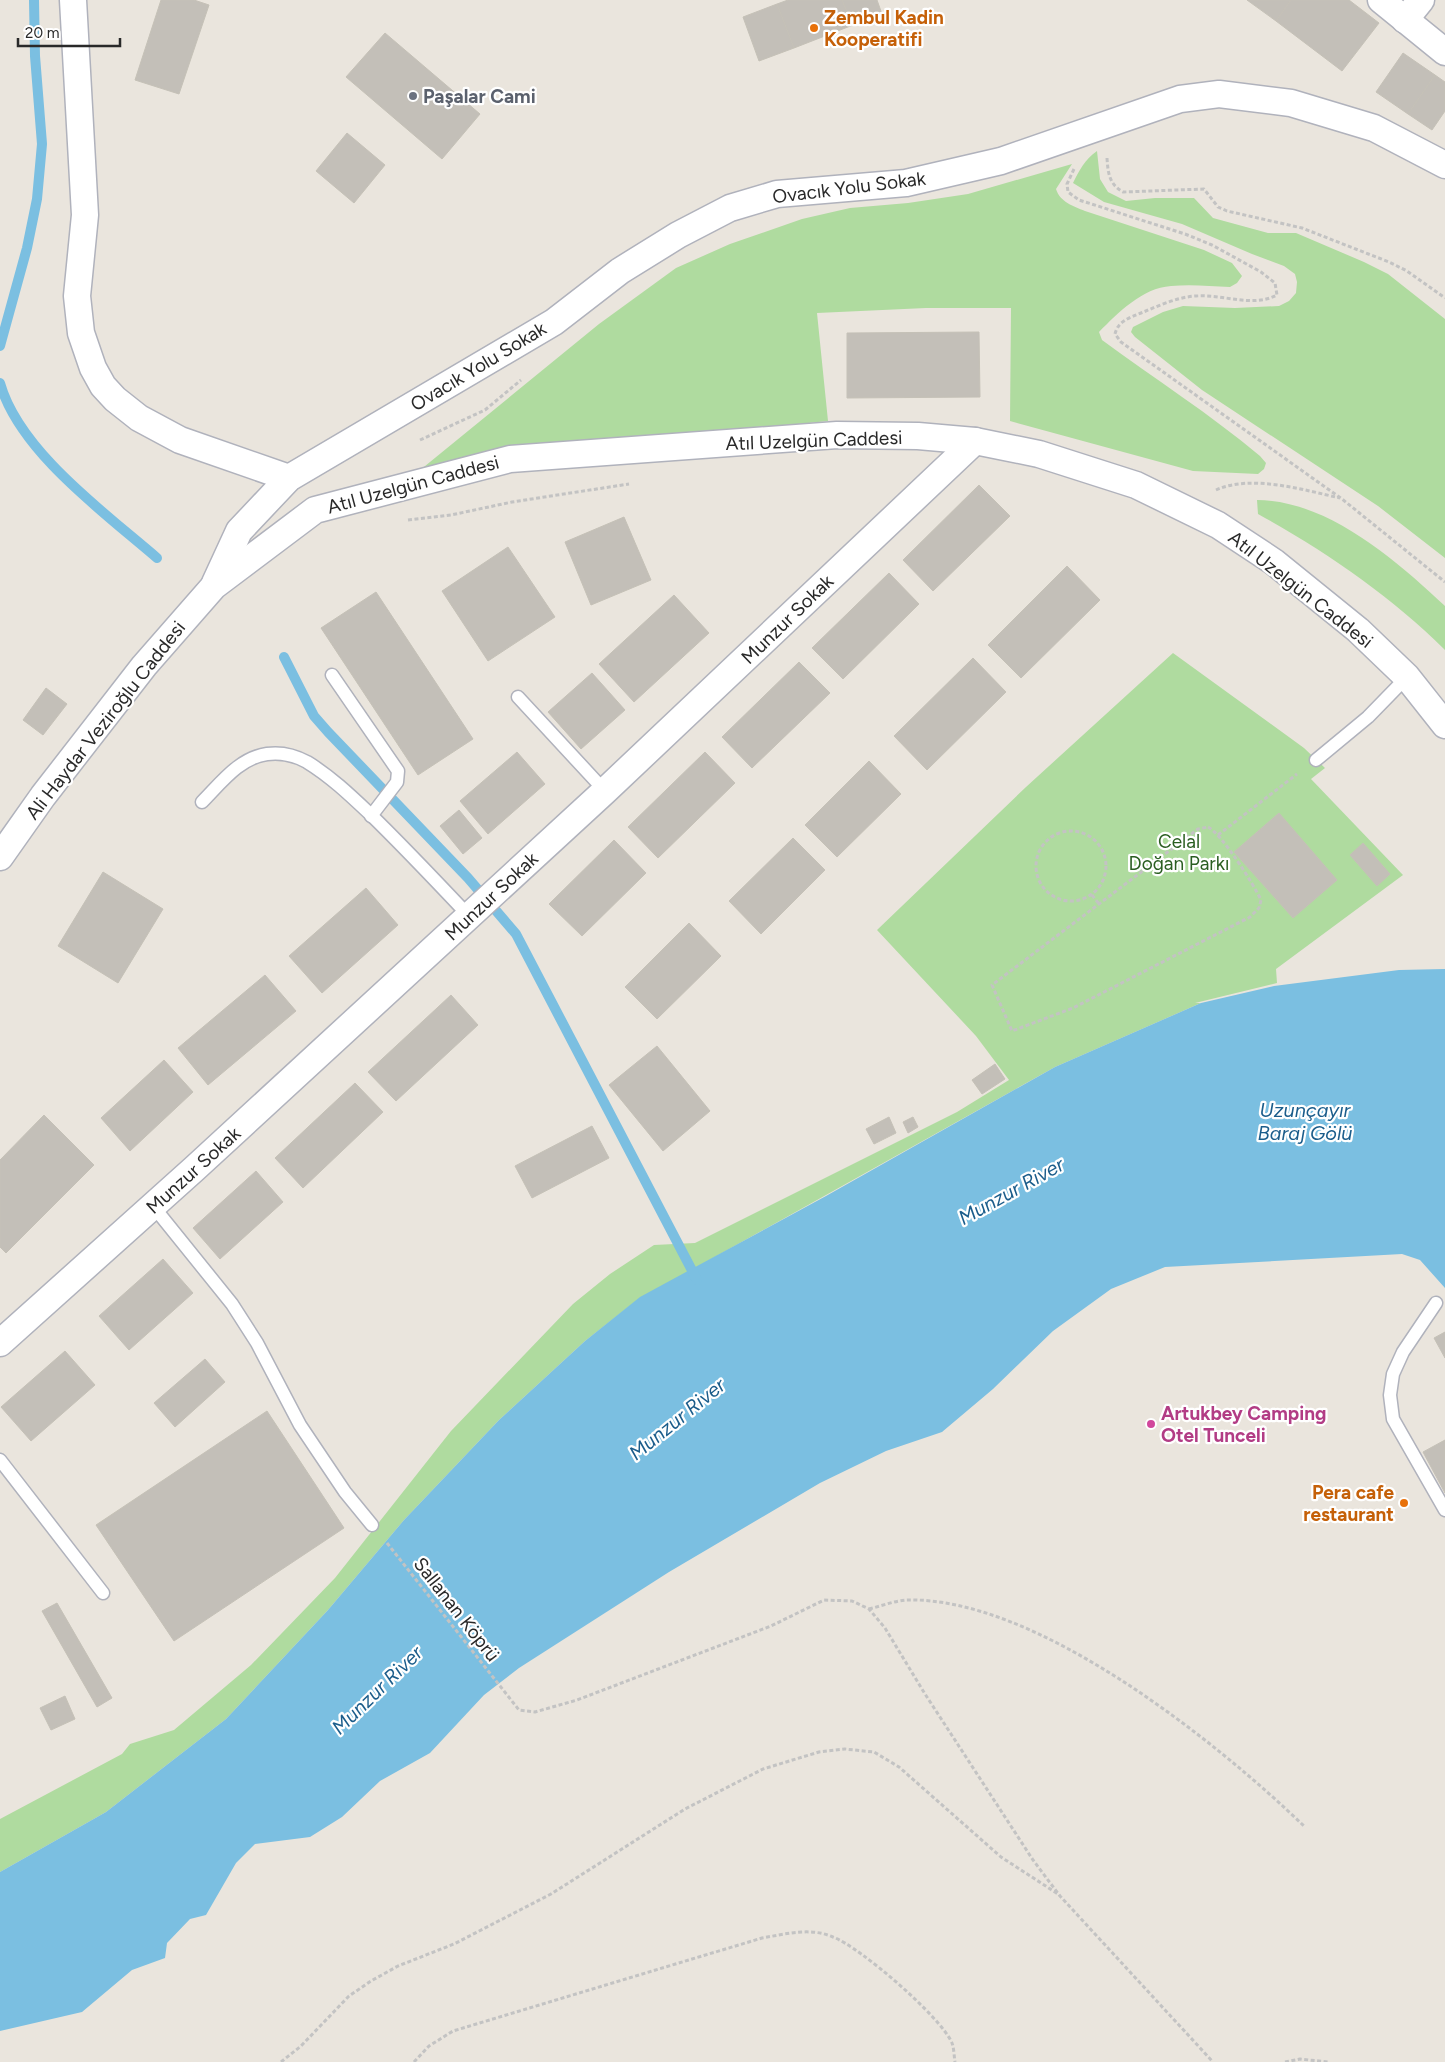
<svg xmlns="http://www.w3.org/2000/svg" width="1445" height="2062" viewBox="0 0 1445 2062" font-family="Figtree,sans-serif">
<rect width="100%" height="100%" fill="#eae5dd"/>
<g fill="#afdb9f">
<path d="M 1097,151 L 1100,179 L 1108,192 L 1126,201 L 1155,198 L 1194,198 L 1213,218 L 1268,233 L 1296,233 L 1364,262 L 1388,274 L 1445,319 L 1445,558 L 1378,506 L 1202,390 L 1135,337 L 1131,332 L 1133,327 L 1163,312 L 1183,306 L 1235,308 L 1279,306 L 1289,301 L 1296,293 L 1297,282 L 1295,274 L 1284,266 L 1252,254 L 1182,224 L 1104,202 L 1073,183 C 1079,171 1085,159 1097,151 Z"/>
<path d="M 1072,164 L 1056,189 C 1060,202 1073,206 1085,211 L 1204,250 L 1232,263 L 1242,276 L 1237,283 L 1230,287 C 1210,286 1190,284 1171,286 C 1142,288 1118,313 1099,332 L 1102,340 C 1155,379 1210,414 1260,456 L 1266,463 L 1264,469 L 1258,474 L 1193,471 L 1010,421 L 1011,308 L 926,308 L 817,313 L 828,421 L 669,437 L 403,484 L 599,324 L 676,268 L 730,244 L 802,219 L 850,208 L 908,203 L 968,194 Z"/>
<path d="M 1257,500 C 1327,500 1396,560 1445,606 L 1445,650 C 1391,596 1325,551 1258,514 Z"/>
<path d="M 1173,653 L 1304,748 L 1325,768 L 1311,779 L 1403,875 L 1276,969 L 1277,983 L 1195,1003 L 1201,1003 L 1055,1067 L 636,1301 L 585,1341 L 499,1420 L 404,1520 L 328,1610 L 226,1719 L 106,1812 L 0,1872 L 0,1819 L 122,1754 L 130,1744 L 174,1730 L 251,1665 L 335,1578 L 451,1431 L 573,1304 L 610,1274 L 654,1245 L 695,1243 L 957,1112 L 1009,1080 L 976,1036 L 877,930 L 1026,787 Z"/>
</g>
<path fill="#7bbfe1" d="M 1445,969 L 1445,1288 L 1420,1260 L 1402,1254 L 1165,1267 L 1111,1289 L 1053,1331 L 993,1389 L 942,1432 L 886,1451 L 820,1483 L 669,1572 L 519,1668 L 484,1695 L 430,1753 L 380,1781 L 342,1817 L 310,1837 L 255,1844 L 236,1863 L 206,1915 L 190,1919 L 167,1943 L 165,1958 L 132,1970 L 82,2012 L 0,2031 L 0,1872 L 106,1812 L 226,1719 L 328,1610 L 404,1520 L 499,1420 L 585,1341 L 640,1297 L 826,1196 L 1055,1067 L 1201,1003 L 1274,986 L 1399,970 Z"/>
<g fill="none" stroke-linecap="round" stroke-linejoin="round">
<g stroke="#7bbfe1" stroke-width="10">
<path d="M 0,346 L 27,248 L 37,199 L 42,144 L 35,56 L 34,0"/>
<path d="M 0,383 C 19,451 105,513 157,558"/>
<path d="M 284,657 L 314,716 L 328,732 L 468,878 L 516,934 L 697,1280"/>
</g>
</g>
<g fill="#c3bfb8" stroke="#c5c1b7">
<path d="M 161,0 L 194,0 L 209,5 L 179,94 L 135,80 Z"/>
<path d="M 788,0 L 842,0 L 853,25 L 794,48 L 777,4 Z"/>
<path d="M 842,0 L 877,0 L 882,14 L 853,25 Z"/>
<path d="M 1247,0 L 1291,0 L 1276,21 Z"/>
<path d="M 1291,0 L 1349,0 L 1379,23 L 1342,71 L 1276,21 Z"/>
<path d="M 777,4 L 794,48 L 759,61 L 743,17 Z"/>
<path d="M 385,33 L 480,114 L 442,159 L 346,77 Z"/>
<path d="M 1403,53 L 1435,75 L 1408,114 L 1376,92 Z"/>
<path d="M 1435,75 L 1445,82 L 1445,111 L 1432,130 L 1408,114 Z"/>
<path d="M 347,133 L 385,165 L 354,203 L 316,171 Z"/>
<path d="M 979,332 L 980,397 L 847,398 L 847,333 Z"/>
<path d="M 979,485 L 1010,516 L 933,591 L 903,560 Z"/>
<path d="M 624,517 L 651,580 L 591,605 L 565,542 Z"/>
<path d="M 508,547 L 555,617 L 488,661 L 442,591 Z"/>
<path d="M 1067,566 L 1100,600 L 1021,678 L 988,645 Z"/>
<path d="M 889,573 L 919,604 L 843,679 L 812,648 Z"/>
<path d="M 376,592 L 473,739 L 418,775 L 321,628 Z"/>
<path d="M 674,595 L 709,633 L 634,702 L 599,664 Z"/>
<path d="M 973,658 L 1006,692 L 927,770 L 894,736 Z"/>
<path d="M 799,662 L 830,693 L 752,768 L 722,737 Z"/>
<path d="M 592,673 L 625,710 L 581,749 L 548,712 Z"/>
<path d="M 46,688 L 67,704 L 43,735 L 23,720 Z"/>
<path d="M 517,752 L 545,784 L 488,834 L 460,801 Z"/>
<path d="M 705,752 L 735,783 L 658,858 L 628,827 Z"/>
<path d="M 869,761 L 901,794 L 837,857 L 805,825 Z"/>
<path d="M 459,810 L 482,838 L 463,854 L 440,826 Z"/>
<path d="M 1279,813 L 1337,880 L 1293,918 L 1234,852 Z"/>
<path d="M 793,838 L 825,870 L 761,934 L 729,901 Z"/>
<path d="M 614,840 L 646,873 L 582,936 L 549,904 Z"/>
<path d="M 1363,843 L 1390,874 L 1377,886 L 1350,855 Z"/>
<path d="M 103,872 L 163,909 L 118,983 L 58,946 Z"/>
<path d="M 366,888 L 398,925 L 322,993 L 289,956 Z"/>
<path d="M 689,923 L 721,956 L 657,1019 L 625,987 Z"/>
<path d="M 265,975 L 296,1011 L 208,1085 L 178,1048 Z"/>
<path d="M 451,995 L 478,1025 L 396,1101 L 368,1072 Z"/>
<path d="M 657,1046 L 710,1111 L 663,1151 L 609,1085 Z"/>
<path d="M 164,1060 L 193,1092 L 130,1151 L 101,1118 Z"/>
<path d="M 995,1064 L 1005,1079 L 982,1094 L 972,1080 Z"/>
<path d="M 355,1083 L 383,1112 L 303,1188 L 275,1158 Z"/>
<path d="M 44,1115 L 94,1165 L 6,1253 L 0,1247 L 0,1160 Z"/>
<path d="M 889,1117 L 896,1133 L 874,1144 L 866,1129 Z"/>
<path d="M 913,1117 L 918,1127 L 908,1133 L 903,1122 Z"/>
<path d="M 592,1126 L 609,1158 L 532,1198 L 515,1166 Z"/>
<path d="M 256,1171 L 283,1202 L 220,1259 L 193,1228 Z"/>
<path d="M 163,1259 L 193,1293 L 129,1350 L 99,1316 Z"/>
<path d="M 1445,1332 L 1445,1358 L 1434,1338 Z"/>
<path d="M 65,1351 L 95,1385 L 31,1441 L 1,1407 Z"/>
<path d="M 205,1359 L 225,1382 L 175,1427 L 154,1403 Z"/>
<path d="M 267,1411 L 344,1528 L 174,1641 L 96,1525 Z"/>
<path d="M 1445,1440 L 1445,1493 L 1423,1452 Z"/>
<path d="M 57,1603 L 112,1698 L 97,1707 L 42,1611 Z"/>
<path d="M 65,1696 L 75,1719 L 51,1730 L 40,1708 Z"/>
</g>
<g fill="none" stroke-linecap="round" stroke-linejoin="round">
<defs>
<g id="lane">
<path d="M 332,675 L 398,771 L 397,782 L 371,816"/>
<path d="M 518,697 L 605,791"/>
<path d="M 1316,760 L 1368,717 L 1407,677"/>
<path d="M 202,802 C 221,783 239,758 267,754 C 281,752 296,756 307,762 C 330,776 350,795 369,813 C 403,846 436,881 469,916"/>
<path d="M 153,1206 L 232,1304 L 257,1343 L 300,1425 L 345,1492 L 372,1525"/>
<path d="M 1436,1303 L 1403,1352 L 1393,1374 L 1390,1395 L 1393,1419 L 1445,1510"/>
<path d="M 0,1460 L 103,1593"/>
</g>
<g id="street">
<path d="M 73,0 L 85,215 L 77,296 L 81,333 L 93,368 L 103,386 L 115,399 L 139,418 L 180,440 L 289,478"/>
<path d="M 1381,0 L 1445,52"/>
<path d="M 1405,20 L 1421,0"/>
<path d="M 215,583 L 239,531 L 289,478 L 554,322 L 620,271 L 678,235 L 730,208 L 777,194 L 906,183 L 1001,161 L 1180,99 L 1219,94 L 1291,103 L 1374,128 L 1445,165"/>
<path d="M 0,857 L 43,796 L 144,666 L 214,586 L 315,510 L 510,459 L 837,435 L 918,436 L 975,441 L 1039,454 L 1136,485 L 1218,525 L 1274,562 L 1358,630 L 1407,677 L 1445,725"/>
<path d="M 0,1343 L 194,1169 L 605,791 L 975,441"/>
</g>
</defs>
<use href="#lane" stroke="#b0b2bc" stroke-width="15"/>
<use href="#street" stroke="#b0b2bc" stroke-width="29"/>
<g stroke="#c3c3c3" stroke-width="3" stroke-dasharray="4 2.5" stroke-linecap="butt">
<path d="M 1107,158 C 1108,173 1109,184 1123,192 L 1204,189 L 1218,207 L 1227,211 L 1302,228 L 1389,262 L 1407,271 L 1445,298"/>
<path d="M 1074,169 L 1067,184 L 1068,192 L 1079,200 L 1185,234 L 1212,245 L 1261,272 L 1275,283 L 1277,295 C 1252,308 1224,294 1196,296 C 1177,297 1158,306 1141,313 C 1129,318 1118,321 1115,334 L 1121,342 L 1342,499 L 1445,582"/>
<path d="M 420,440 L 485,410 L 521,380"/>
<path d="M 1216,490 C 1251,474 1304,490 1340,498"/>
<path d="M 408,520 L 451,515 L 512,502 L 629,484"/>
<path d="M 1208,827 C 1222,834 1254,885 1261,900 L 1259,908 L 1250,917 L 1073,1008 L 1012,1031 L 992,985 L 1198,829 Z"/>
<circle cx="1071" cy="866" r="35"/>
<path d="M 1218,835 L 1297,774"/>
<path d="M 1092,895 L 1099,904"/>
<path d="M 387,1543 L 519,1710 L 535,1712 L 577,1700 L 771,1626 L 824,1600 L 852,1601 L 869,1609 L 885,1628 L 925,1694 L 1033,1860 L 1060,1896 L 1213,2062"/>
<path d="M 869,1609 C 881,1606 894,1601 906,1600 C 1035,1596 1216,1741 1305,1827"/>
<path d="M 281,2062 L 301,2046 L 349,1996 L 371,1981 L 398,1966 L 454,1944 L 551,1894 L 685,1809 L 763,1769 L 819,1752 L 845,1749 L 874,1752 L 899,1767 L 1001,1857 L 1058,1894"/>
<path d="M 414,2062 L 429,2046 L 453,2031 L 762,1938 C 786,1934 810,1927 833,1937 C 860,1947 941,2017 952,2043 C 954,2048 954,2056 955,2062"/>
<path d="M 1285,2062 L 1300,2059 L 1328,2062"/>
</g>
<use href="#lane" stroke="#fff" stroke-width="12"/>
<use href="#street" stroke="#fff" stroke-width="26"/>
</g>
<g fill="#e8710a" stroke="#fff" stroke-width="2">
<circle cx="814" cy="28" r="5"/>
<circle cx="1404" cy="1503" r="5"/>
</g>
<circle fill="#6b7280" stroke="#fff" stroke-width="2" cx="413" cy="96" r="5"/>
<circle fill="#d1479c" stroke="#fff" stroke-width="2" cx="1151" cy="1424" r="5"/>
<g text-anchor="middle" stroke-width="4.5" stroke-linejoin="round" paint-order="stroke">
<g font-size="19" font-weight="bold" fill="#c56008" stroke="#fff" text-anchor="start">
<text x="824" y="24">Zembul Kadin<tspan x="824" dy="22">Kooperatifi</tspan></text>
<text x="1394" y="1499" text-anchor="end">Pera cafe<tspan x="1394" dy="22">restaurant</tspan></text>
</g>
<g font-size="19" font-weight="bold" fill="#5b616d" stroke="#fff" text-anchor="start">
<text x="423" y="103">Paşalar Cami</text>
</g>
<g font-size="19" fill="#292929" stroke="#fff">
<text transform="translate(849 187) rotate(-7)" y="7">Ovacık Yolu Sokak</text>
<text transform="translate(478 366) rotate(-31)" y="7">Ovacık Yolu Sokak</text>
<text transform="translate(814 440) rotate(-2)" y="7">Atıl Uzelgün Caddesi</text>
<text transform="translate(413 484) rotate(-15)" y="7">Atıl Uzelgün Caddesi</text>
<text transform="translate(1301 589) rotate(38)" y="7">Atıl Uzelgün Caddesi</text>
<text transform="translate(787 619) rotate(-44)" y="7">Munzur Sokak</text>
<text transform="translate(105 720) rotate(-52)" y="7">Ali Haydar Veziroğlu Caddesi</text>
<text transform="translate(491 896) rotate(-43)" y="7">Munzur Sokak</text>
<text transform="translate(193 1170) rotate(-42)" y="7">Munzur Sokak</text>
<text transform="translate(457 1609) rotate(52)" y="7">Sallanan Köprü</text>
</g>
<g font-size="19" fill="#2a5e21" stroke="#fff">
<text x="1179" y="848">Celal<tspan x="1179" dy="22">Doğan Parkı</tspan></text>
</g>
<g font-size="19" font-weight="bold" fill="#b23c85" stroke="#fff" text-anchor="start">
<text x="1161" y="1420">Artukbey Camping<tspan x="1161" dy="22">Otel Tunceli</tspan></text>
</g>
<g font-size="20" font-style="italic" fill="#1b5d8b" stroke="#fff">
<text x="1305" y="1117">Uzunçayır<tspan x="1305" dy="23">Baraj Gölü</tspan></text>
<text transform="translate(1011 1191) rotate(-29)" y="7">Munzur River</text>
<text transform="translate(677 1419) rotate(-39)" y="7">Munzur River</text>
<text transform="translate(377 1690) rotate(-44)" y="7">Munzur River</text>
</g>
</g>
<path d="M18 38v8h102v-8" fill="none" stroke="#292929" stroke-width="2.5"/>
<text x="25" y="38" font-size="15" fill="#292929" stroke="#ffffff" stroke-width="4" paint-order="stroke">20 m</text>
</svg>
